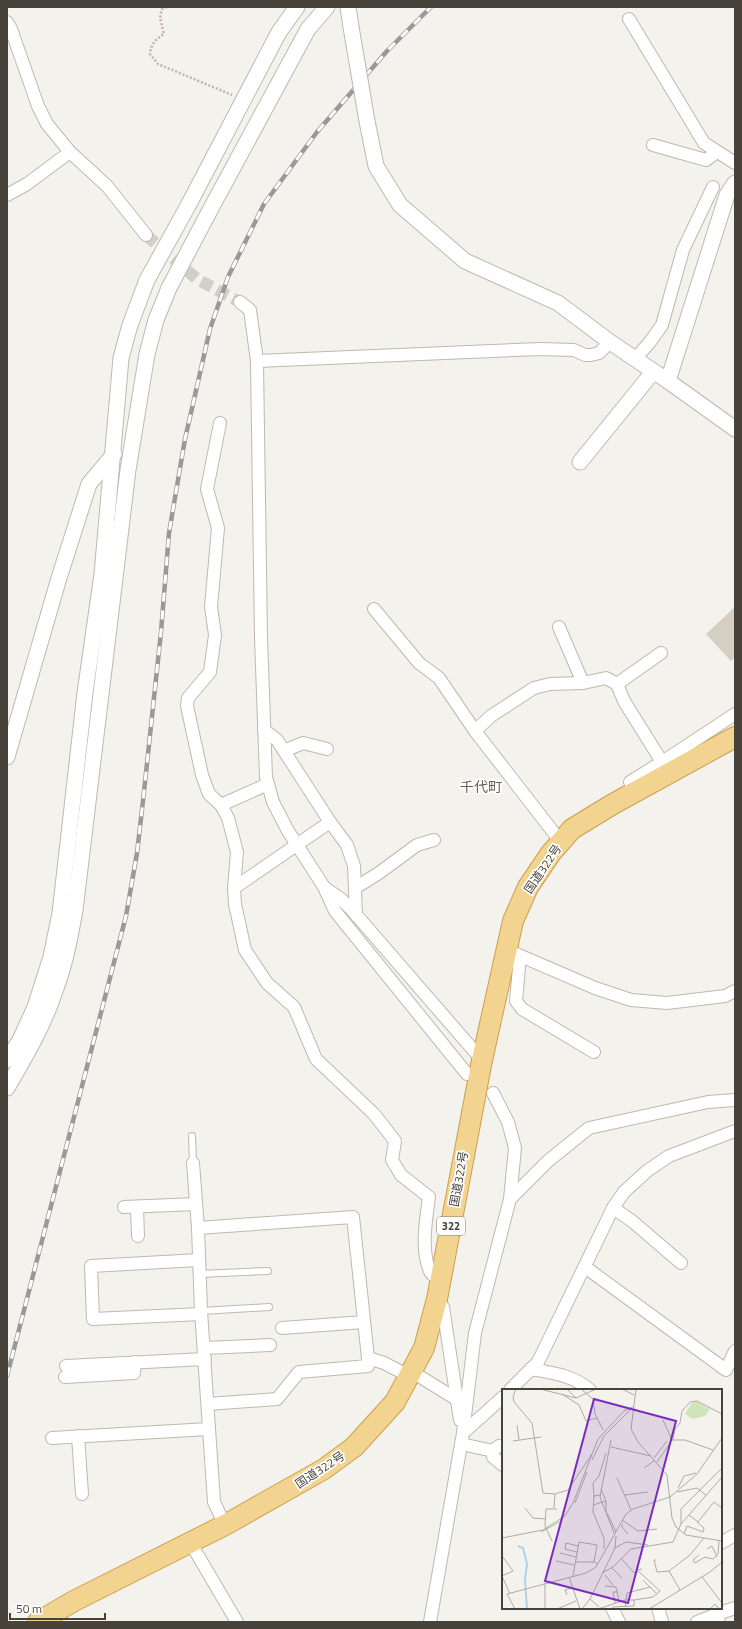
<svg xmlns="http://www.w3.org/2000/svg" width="742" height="1629" viewBox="0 0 742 1629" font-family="'Titillium Web','Noto Sans JP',sans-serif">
<rect width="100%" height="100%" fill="#f4f2ec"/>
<path fill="#d5cec2" d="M 735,607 L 735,657 L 731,661 L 706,634 Z"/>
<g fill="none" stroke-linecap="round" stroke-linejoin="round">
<path stroke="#d2cfc8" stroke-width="12" stroke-dasharray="12 6" stroke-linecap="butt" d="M 146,235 L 197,279 L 240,302"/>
<defs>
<g id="service">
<path d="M 192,1136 L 193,1163"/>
<path d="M 200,1274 L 268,1271"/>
<path d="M 201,1311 L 269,1307"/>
</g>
<g id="minor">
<path d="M 629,19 L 704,143 L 735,163"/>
<path d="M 7,22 L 11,29 L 38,106 L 47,124 L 70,152 L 107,186 L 146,235"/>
<path d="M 653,145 L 706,160 L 717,152"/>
<path d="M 7,195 L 27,184 L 70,152"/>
<path d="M 240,302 L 250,310 L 257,361 L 261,638 L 266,777 L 273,802 L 288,831 L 324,887 L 335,911 L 467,1074"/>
<path d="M 635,359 L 650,342 L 662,325 L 683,250 L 713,187"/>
<path d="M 257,361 L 540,349 L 574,350 L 585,355 L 591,355 L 599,353 L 610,342"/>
<path d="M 220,423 L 207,489 L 218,528 L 211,607 L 215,635 L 210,672 L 188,698 L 187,706 L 202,775 L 209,794 L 221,805"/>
<path d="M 374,609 L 419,663 L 439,678 L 475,731 L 561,842"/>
<path d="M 559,627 L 583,683"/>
<path d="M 617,684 L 624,701 L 662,762 L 630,782 L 636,791"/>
<path d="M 264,730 L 277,740 L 330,822"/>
<path d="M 475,731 L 491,716 L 534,688 L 550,684 L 583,683 L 606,678 L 617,684 L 661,653"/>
<path d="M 284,751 L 303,743 L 327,749"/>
<path d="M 662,762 L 735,714"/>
<path d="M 268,784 L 221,805 L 228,818 L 237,852 L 234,888 L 235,904 L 245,950 L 267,983 L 294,1007 L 316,1059 L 374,1114 L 395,1141 L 392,1160 L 401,1175 L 429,1197 C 426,1220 420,1252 431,1273 C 433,1276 437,1278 441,1280"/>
<path d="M 234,888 L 330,822 L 347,845 L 354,866 L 356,915"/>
<path d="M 325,888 L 341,899 L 352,910 L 482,1060"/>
<path d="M 355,888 L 379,873 L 417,845 L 434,840"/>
<path d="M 507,950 L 595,988 L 631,1000 L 667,1003 L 725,996 L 735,991"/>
<path d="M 520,956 L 516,1001 L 522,1009 L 594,1052"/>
<path d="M 193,1163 L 198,1228"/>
<path d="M 510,1199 L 548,1161 L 589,1128 L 708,1102 L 735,1100"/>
<path d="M 124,1207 L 196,1204"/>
<path d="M 137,1207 L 138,1236"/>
<path d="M 613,1208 L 632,1221 L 681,1263"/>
<path d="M 199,1260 L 91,1266 L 93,1319 L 201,1314"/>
<path d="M 585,1267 L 726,1370 L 735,1351"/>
<path d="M 437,1299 L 443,1307 L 460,1420"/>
<path d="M 282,1328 L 364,1322"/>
<path d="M 204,1348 L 270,1345"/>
<path d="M 66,1366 L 205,1359"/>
<path d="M 531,1369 C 552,1373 573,1375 590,1390"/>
<path d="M 411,1371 L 456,1399"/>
<path d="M 65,1377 L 134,1373 L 135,1362"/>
<path d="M 510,1390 L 538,1362 L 613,1208 L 624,1192 L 647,1171 L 669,1156 L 735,1131"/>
<path d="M 208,1404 L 277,1399 L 299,1372 L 368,1366 L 368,1358"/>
<path d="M 463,1433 L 503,1397"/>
<path d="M 78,1436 L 82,1494"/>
<path d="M 52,1438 L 209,1429"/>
<path d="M 461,1444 L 489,1450 L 493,1450 L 499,1446"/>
<path d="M 493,1450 L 493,1457 L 503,1465"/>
<path d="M 225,1525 L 214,1502 L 201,1311 L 198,1228 L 353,1217 L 368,1358 L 384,1363 L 409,1376"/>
<path d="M 190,1542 L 237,1622"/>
<path d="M 721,1543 L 735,1535"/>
<path d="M 612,1608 L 619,1622"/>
<path d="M 658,1608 L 662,1622"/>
<path d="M 430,1622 L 463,1433 L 475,1333 L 510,1199 L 515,1148 L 508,1122 L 493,1093"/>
<path d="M 697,1622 L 717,1614"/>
<path d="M 719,1622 L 717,1614 L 735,1608"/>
</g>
<g id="tertiary">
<path d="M 348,7 L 351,27"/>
<path d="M 367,121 L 376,166 L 400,205 L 465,261 L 558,303 L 610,342 L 668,381 L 735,429"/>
<path d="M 189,204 L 279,32 L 297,7"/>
<path d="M 209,212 L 308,29 L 327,7"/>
<path d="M 668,381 L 727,195 L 735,183"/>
<path d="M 580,462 L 653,372"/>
<path d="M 7,757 L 59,578 L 89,484 L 114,454"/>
<path d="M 7,1060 L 20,1040 L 35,1007 L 51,957 L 60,913 L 85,693 L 102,574 L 121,358 L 130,325 L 147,280"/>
<path d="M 7,1088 C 25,1057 44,1025 55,991 C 65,965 70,938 75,910 L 128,470 L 147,354 L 156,320 L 169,288"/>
</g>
<path id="trunk" d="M 38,1622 L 74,1601 L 225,1525 L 324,1469 L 354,1447 L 395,1402 L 424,1348 L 437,1299 L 482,1060 L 513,921 L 528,887 L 551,853 L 572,829 L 613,804 L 735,737"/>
</defs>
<use href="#service" stroke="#bfb9af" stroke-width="8"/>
<use href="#minor" stroke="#bfb9af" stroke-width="14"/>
<use href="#tertiary" stroke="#bfb9af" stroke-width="17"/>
<use href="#trunk" stroke="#cd9f4d" stroke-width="22"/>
<path stroke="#bfb5a2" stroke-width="2.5" stroke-dasharray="2 2" stroke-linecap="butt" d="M 167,7 L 162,9 L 160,18 L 164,34 C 155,40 151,44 150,54 L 158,64 L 232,95"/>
<use href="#service" stroke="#fff" stroke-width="6"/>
<use href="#minor" stroke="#fff" stroke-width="12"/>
<use href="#tertiary" stroke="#fff" stroke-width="15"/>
<use href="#trunk" stroke="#f2d490" stroke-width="20"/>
<defs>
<path id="rail" d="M 7,1376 L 126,916 L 137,853 L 143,801 L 161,632 L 169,533 L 185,439 L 210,329 L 228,277 L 264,204 L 317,132 L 387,51 L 431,7"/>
</defs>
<use href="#rail" stroke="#999" stroke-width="4.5"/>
<use href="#rail" stroke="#fff" stroke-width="3" stroke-dasharray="9" stroke-linecap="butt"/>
<defs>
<g id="tertiary-bridge">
<path d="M 351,27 L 367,121"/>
<path d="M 147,280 L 189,204"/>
<path d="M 169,288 L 209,212"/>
</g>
</defs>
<use href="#tertiary-bridge" stroke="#bfb9af" stroke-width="17" stroke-linecap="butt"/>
<use href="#tertiary-bridge" stroke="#fff" stroke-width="15"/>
</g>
<g text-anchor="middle" stroke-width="3.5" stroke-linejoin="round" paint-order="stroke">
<rect fill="#fff" stroke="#7f7b75" stroke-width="1" x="437" y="1217" width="28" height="18" rx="3"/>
<g font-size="11" font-weight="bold" fill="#48433a">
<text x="451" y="1230">322</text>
</g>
<g font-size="12" fill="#48433a" stroke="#fff">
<text transform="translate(543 869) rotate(-56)" y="4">国道322号</text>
<text transform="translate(459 1179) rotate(-80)" y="4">国道322号</text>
<text transform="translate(320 1470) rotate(-33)" y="4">国道322号</text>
</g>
<g font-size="14" fill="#696052" stroke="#fff">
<text x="481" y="792">千代町</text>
</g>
</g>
<g transform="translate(502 1389)">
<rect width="220" height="220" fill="#f4f2ec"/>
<path d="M 194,12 L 208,20 L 203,27 L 191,30 L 183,25 L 189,15 Z" fill="#d0e3b9"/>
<path fill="none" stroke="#afd1e9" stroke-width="2" d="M 16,157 L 21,159 L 25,175 L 23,191 L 25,220"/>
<path fill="none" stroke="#afaca5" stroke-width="1" d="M 14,0 L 11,8 L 12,13 L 30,34 L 41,104 L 53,105 L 66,101 L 90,65M 38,0 L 74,9M 65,0 L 74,9 L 94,0M 79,0 L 91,10 L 93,25 L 101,41M 120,0 L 132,6M 134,0 L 129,40 L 136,53 L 165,86 L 170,129 L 174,138 L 184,146 L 220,152M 60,5 L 77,16 L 84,32 L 95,29M 161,31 L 170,51M 15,36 L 17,51M 109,51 L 98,108 L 112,144M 170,51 L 183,51 L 211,61M 11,52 L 39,48M 109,58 L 149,67M 152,69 L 165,52M 90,71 L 102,47 L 130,19M 155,73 L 171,50 L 173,40 L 178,34 L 180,22 L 188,13 L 195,12 L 220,25M 142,79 L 153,71M 115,89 L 129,121M 176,99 L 182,87 L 194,84M 99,100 L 104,112M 175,103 L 195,99 L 204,106M 98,106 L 92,107 L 91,123 L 102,149 L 102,160M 123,106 L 146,103M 92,107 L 91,94 L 97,87 L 104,64M 73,114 L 85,83M 91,116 L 104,112 L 104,123M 23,119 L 31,129 L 43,130M 52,119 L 53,105M 105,124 L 114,143M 187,126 L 196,133 L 212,113 L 220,119M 120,131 L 136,142 L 155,140M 120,135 L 120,138 L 126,145M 179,135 L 179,120 L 220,79M 39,143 L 59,132M 182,145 L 185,137 L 201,143 L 202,139 L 195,133M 0,149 L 41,141 L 63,127 L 71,114 L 96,50 L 122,22 L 131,18M 50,152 L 43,137 L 44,120 L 55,120M 113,159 L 124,153 L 146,156M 205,160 L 210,157 L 215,168M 75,163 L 63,160 L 64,154 L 76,157M 58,164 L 74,168M 197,166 L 191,171 L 193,174 L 203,168 L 211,170 L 216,165 L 217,152M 0,167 L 11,182 L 0,187M 119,169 L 132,184 L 135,181M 154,171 L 152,171 L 155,183 L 167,182M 54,172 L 72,176M 73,173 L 92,173M 110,179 L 120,189M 100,184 L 111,178 L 129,160 L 171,153 L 179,135 L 220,88M 103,186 L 111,196M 0,187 L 8,205M 71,187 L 77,153 L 95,156 L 92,173 L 96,175M 67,188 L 78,220M 200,188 L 220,214M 141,191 L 155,205M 43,194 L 43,220M 103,197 L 114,198 L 117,212M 178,201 L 167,182 L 188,166 L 202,149M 65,206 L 63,201 L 70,199M 88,210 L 97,218M 124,211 L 125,204 L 148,198M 132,211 L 151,208 L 158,202 L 135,181 L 140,180M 113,214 L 111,203 L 116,203M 110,218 L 132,217 L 132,211 L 123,211 L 124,218M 13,220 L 5,205 L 84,184 L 94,178 L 124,125 L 131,120 L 168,108 L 195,85 L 220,49M 55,220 L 74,212M 80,220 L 88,210 L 113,159 L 114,147M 96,220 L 123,211M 147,220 L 208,183 L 220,173M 208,220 L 213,215 L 217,220"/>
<path fill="#7b2cbf" fill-opacity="0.15" stroke="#7b2cbf" stroke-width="2" d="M 92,10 L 174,32 L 126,214 L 43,192 Z"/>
<rect width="220" height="220" fill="none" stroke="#48433a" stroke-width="2"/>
</g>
<rect width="742" height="1629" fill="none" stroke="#48433a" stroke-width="16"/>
<path d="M10 1613v6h95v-6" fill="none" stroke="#48433a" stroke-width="2"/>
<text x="16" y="1613" font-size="12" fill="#48433a" stroke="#ffffff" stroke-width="3" paint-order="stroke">50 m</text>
</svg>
